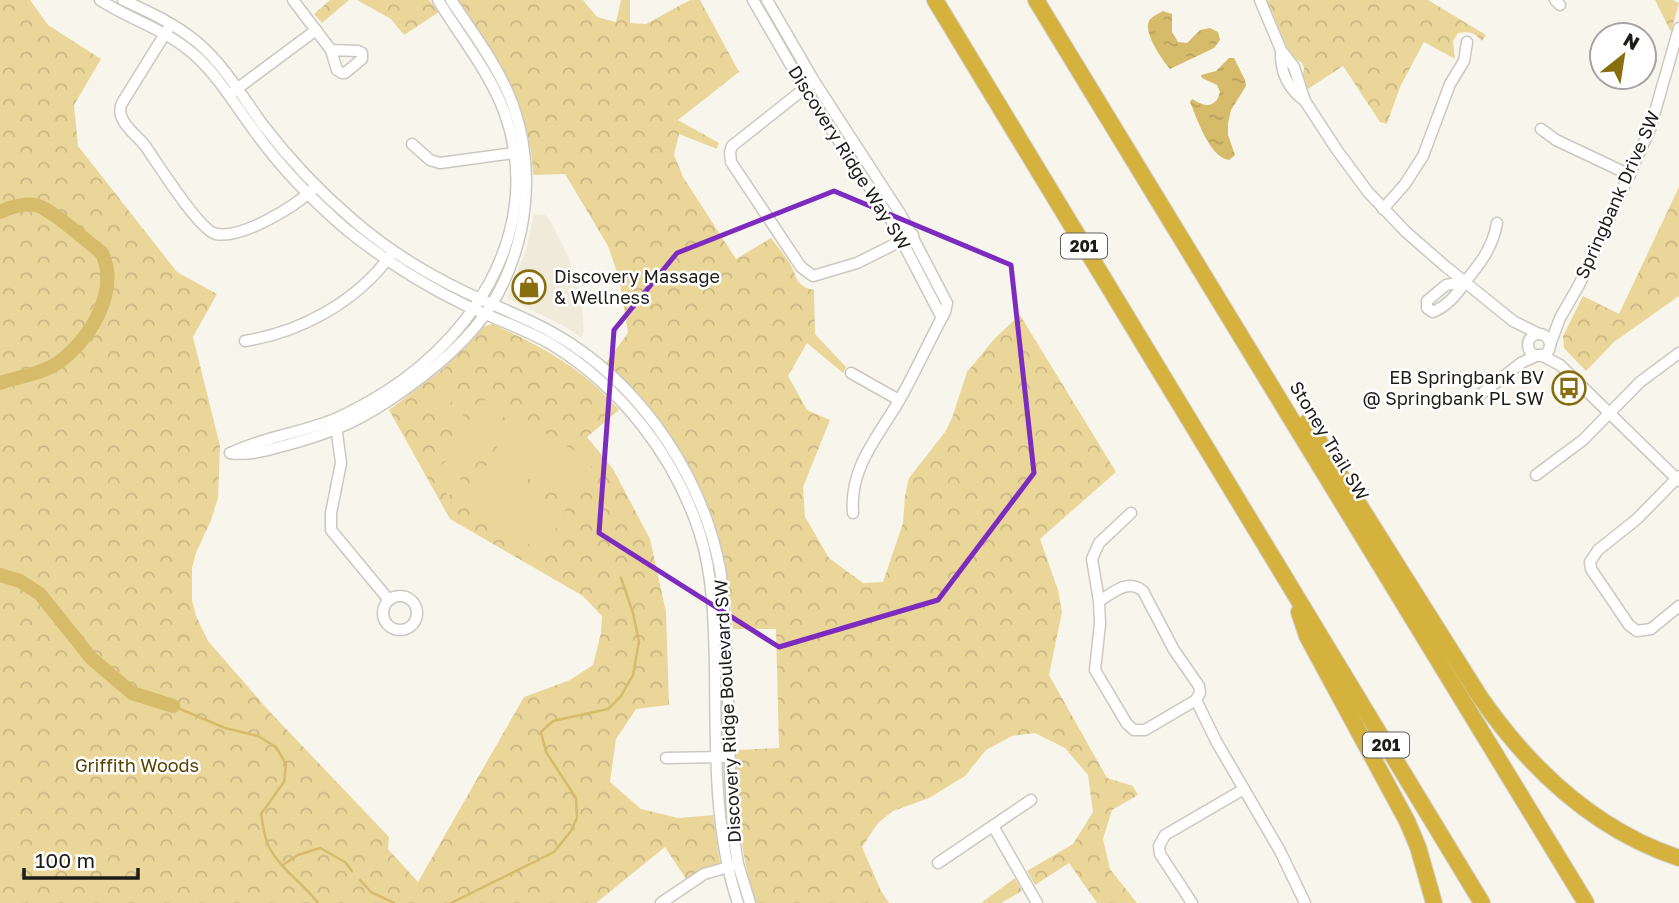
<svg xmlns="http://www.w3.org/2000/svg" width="1679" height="903" viewBox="0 0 1679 903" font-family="'Golos Text',sans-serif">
<defs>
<pattern id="park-crowns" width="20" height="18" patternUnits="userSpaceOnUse" patternTransform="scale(1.75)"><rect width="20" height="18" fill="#ebd69a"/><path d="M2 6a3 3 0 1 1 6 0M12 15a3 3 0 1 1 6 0" fill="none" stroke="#c9b784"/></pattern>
<pattern id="water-ripples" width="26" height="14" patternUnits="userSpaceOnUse" patternTransform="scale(1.75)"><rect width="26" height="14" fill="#d6bb6b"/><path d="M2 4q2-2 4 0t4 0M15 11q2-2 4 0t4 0" fill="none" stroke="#b7a05c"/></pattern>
</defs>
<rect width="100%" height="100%" fill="#f8f5ec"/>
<path fill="#efeada" d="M 534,214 L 545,215 L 551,222 L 568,256 L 581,302 L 584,330 L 582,338 L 564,326 L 507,298 L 527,248 Z"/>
<g fill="url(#park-crowns)">
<path d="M 0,0 L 30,0 L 48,25 L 101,59 L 74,105 L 78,146 L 177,272 L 217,294 L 193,337 L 220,446 L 218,498 L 211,520 L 196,553 L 192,568 L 192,600 L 196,616 L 208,641 L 270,712 L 389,837 L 388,849 L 418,882 L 524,697 L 570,680 L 593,665 L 601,633 L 602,616 L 583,596 L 450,519 L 389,410 L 443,369 L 483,327 L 492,324 C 541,346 584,369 619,410 L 587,437 L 613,469 L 650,539 L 666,612 L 669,705 L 636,709 L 616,739 L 610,782 L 641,809 L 678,818 L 713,815 L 720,863 L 688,882 L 665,847 L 596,903 L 0,903 Z"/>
<path d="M 330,0 L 349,0 L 322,23 L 314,14 Z"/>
<path d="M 357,0 L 429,0 L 439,12 L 404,35 L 391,19 Z"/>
<path d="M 457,0 L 583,0 L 597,17 L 616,22 L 621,0 L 630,0 L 630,23 L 646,24 L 690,0 L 700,0 L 739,72 L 678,120 L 719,143 L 717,149 L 679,134 L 674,155 L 683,177 L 736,259 L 771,238 C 777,246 784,254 789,262 C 797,276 796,287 814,290 L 815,334 L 846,367 L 843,373 L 807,343 L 788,376 L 807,410 L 830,420 L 803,487 L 805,517 L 829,558 L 863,583 L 883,582 L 903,523 L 905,496 L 909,478 L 945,432 L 952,418 L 967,372 L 995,338 L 1020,315 L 1116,472 L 1040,539 L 1058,590 L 1062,612 L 1049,675 L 1107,778 L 1133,786 L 1138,795 L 1112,810 L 1103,839 L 1110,869 L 1137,903 L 1097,903 L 1069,863 L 1035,885 L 1027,871 L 1073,844 L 1093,812 L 1088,775 L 1065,748 L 1035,733 L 1012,736 L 986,750 L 965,776 L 929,798 L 893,811 L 878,823 L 862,847 L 881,891 L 889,903 L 756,903 C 739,853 737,802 735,750 L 779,748 L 776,629 L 733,629 C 727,524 685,433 606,363 L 628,333 L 619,278 L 608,246 L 565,174 L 533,175 C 531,107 493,54 457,0 Z"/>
<path d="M 1267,0 L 1428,0 L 1486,35 L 1482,41 C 1474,32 1470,31 1458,33 L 1453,41 L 1455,59 L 1424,42 L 1400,87 L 1387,124 L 1380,122 L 1343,66 L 1308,89 L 1302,80 L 1304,68 L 1302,63 L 1290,55 Z"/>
<path d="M 1655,0 L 1673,0 L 1679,3 L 1671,32 Z"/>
<path d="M 1679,187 L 1679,296 L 1614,342 L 1586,371 L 1564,348 L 1563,336 L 1583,296 L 1619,314 Z"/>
<path d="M 1015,878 L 1022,891 L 1001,903 L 981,903 Z"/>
</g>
<g fill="#ebd69a">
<path d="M 445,386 L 457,393 L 443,416 L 432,410 Z"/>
<path d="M 460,395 L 471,401 L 457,425 L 446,418 Z"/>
<path d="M 485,400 L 504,410 L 504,416 L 478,462 L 473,464 L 455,454 L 453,448 L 480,401 Z"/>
<path d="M 515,416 L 594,462 L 571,503 L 491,457 Z"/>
<path d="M 449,460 L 465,487 L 448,496 L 432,470 Z"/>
<path d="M 486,465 L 566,511 L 542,552 L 463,506 Z"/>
</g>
<g fill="url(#water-ripples)">
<path d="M 1163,11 L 1172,14 L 1172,32 L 1178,42 L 1187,43 L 1200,30 L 1210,28 L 1218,32 L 1220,40 L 1214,48 L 1170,69 C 1162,60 1143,32 1149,21 C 1152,16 1158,14 1163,11 Z"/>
<path d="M 1229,58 L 1234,58 L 1245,80 L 1246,86 L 1231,110 L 1228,123 L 1228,135 L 1235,155 L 1229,160 C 1209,157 1197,118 1190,102 L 1192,99 C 1201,104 1209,109 1217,100 L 1220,92 L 1217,85 L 1202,78 L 1201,75 L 1216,71 Z"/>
</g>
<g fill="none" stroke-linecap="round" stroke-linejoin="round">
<g stroke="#d6bb6b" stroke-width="2.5">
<path d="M 173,706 L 225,728 L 258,736 L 276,747 L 286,764 L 284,782 L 261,814 C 263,824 264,838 269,847 C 281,870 303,883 318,903"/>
<path d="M 283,865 L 298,855 L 320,848 L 345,862 L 352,871"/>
<path d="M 360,880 L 371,892 L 394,903"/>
<path d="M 451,903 L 554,852 L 571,831 L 577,818 L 576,798 L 546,752 L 541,732 L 553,721 L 608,709 L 621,696 L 633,675 L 639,642 L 633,613 L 621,578"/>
</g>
<g stroke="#d6bb6b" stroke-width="14">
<path d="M 0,212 C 12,206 31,201 43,208 C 64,219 83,239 102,253 C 120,292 89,342 56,364 C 41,374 17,377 0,383"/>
<path d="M 0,575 L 20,581 L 40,594 L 91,658 L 132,693 L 173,706"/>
</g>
<defs>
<g id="minor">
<path d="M 100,0 C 134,22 167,29 198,58 C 220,79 235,105 253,129 C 280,167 312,200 347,230 C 383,259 422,284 463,304 C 492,318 523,328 551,344 C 621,387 675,456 700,534 C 713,576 714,621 715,665 C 716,741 713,830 738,903"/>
<path d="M 123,0 C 149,12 174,23 197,42 C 224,65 242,96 263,125 C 289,159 319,191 352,219 C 385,248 425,273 465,292 C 501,309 538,322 571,344 C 647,394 703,480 720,569 C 725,600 725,633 727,664 C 729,723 729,781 734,839 L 738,864 L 750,903"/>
<path d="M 293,0 L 331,50"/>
<path d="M 753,0 L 804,88 L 891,220 L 942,318"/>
<path d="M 767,0 L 814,81 L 901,215 L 947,303 L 945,312 C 929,341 916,371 900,399 C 879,436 849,467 853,513"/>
<path d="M 1260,0 L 1281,50 L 1294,67 L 1305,101 L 1337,150 L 1368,192 L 1406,232 L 1445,266 L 1513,321 L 1539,334"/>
<path d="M 1555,0 L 1560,5"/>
<path d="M 168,29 L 122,103 C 120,108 119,112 122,118 C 126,129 139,137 146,147 C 157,163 200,231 216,234 C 242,239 294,207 312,190"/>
<path d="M 331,50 L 358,51 L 362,53 L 362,59 L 345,73 L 342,73 L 337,70 Z"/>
<path d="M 1281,50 C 1280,72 1287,88 1305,101"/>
<path d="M 814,81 L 732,146 L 730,152 L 731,162 L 801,267 L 813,276 L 857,263 L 913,235"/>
<path d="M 234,91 L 316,30"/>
<path d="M 1541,129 L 1556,140 L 1630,175"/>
<path d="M 412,144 L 430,160 L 440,163 L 521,152"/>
<path d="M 1383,209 L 1405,184 L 1423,156 L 1450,84 L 1464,61 L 1467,42"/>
<path d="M 1465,282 C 1457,295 1447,306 1433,312 L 1427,308 L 1427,301 L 1446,285 Z"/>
<path d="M 1465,282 C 1480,264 1493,247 1497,223"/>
<circle cx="1539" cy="345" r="11"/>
<path d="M 245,341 C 301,332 356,302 390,256"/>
<path d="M 1550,345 L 1560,318 L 1579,285 L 1650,129 L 1679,28"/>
<path d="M 1541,355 L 1560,365 L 1679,481"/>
<path d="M 851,373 L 899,400"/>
<path d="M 1481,394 L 1521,363 L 1538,355"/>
<path d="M 336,426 L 341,463 L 331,513 L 331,530 L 389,600"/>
<path d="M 230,453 C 251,456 267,450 287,445 C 327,434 353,424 388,401 C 426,376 468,343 492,304 C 528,244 536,170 513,105 C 499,67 473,33 451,0"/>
<path d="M 231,453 C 261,438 295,434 327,422 C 340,418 353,410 365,404 C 468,348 547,234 505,114 C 490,72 461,38 438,0"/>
<path d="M 1536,475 L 1583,440 L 1640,382 L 1679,353"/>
<path d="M 1679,476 L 1637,519 L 1598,550 L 1590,562 L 1591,569 L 1629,625 L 1637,631 L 1651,629 L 1679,606"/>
<circle cx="400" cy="613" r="17"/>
<path d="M 1099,601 C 1113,593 1128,578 1143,591 L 1174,650 L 1199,686 L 1200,693 L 1196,700 L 1145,730 L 1134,730 L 1127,724 L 1095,670 L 1100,624 L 1099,601 L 1092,559 L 1099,543 L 1131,513"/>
<path d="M 1196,700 L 1216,741 L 1280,851 L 1305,903"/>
<path d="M 666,758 L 723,757"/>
<path d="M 993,826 L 1037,903"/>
<path d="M 938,863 L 1031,800"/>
<path d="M 661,903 L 704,874 L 732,866"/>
<path d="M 1192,903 L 1160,854 L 1159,846 L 1165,835 L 1244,789"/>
</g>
<g id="highway">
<path d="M 935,0 L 1482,903"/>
<path d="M 1036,0 L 1586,903"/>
<path d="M 1307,422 L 1480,697 C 1530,769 1595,830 1679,858"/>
<path d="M 1299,612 L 1307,636 L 1407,821 L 1418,847 L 1434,903"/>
</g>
</defs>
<use href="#minor" stroke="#cbc8c0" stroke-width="13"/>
<use href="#highway" stroke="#d2d2d1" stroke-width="18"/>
<use href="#minor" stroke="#fff" stroke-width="10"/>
<use href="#highway" stroke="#d5b13e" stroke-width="16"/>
</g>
<path fill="none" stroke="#7b2cbf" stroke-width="5" stroke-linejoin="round" d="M 834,191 L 1011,265 L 1034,473 L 938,600 L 779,647 L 599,533 L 614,330 L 677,253 Z"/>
<defs>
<symbol id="shop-ring" viewBox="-11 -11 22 22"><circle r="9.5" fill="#fff" stroke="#886e0e" stroke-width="1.5"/><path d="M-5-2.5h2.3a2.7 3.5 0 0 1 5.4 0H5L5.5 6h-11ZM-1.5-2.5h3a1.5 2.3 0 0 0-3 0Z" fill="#886e0e"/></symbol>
<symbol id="bus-ring" viewBox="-11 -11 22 22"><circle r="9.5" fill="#fff" stroke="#886e0e" stroke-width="1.5"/><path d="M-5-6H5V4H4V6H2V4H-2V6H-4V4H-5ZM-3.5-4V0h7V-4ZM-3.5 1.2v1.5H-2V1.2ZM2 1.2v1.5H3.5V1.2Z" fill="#886e0e"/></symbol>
</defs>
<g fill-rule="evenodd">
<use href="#shop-ring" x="510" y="268" width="38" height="38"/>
<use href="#bus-ring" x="1550" y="369" width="38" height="38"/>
</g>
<g text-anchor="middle" stroke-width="5" stroke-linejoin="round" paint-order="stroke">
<g fill="#fff" stroke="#61605e" stroke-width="2">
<rect x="1061" y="233.5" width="46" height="25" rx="5"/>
<rect x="1363" y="732.5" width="46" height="25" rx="5"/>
</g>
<g font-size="16" font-weight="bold" fill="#1d1c19">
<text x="1084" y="252">201</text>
<text x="1386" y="751">201</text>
</g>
<g font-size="18" fill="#1d1c19" stroke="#fff">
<text transform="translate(849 158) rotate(58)" y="6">Discovery Ridge Way SW</text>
<text transform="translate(1618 195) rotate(-66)" y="6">Springbank Drive SW</text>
<text transform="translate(1329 441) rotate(59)" y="6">Stoney Trail SW</text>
<text transform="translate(728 711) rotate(-93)" y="6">Discovery Ridge Boulevard SW</text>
</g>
<g font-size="18" fill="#1d1c19" stroke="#fff" text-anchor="start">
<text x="554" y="283">Discovery Massage<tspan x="554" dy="21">&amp; Wellness</tspan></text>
<text x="1544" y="384" text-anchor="end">EB Springbank BV<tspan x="1544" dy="21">@ Springbank PL SW</tspan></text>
</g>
<g font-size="18" fill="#564300" stroke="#fff">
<text x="137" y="772">Griffith Woods</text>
</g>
</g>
<g transform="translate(1623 56) rotate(30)"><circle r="33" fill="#ffffff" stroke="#a5a4a3" stroke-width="2"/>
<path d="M0-5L12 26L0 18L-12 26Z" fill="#886e0e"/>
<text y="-10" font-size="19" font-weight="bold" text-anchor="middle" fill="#1d1c19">N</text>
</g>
<path d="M24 868v10h114v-10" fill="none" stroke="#1d1c19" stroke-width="3.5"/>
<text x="35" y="868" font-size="21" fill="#1d1c19" stroke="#ffffff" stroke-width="5" paint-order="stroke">100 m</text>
</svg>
